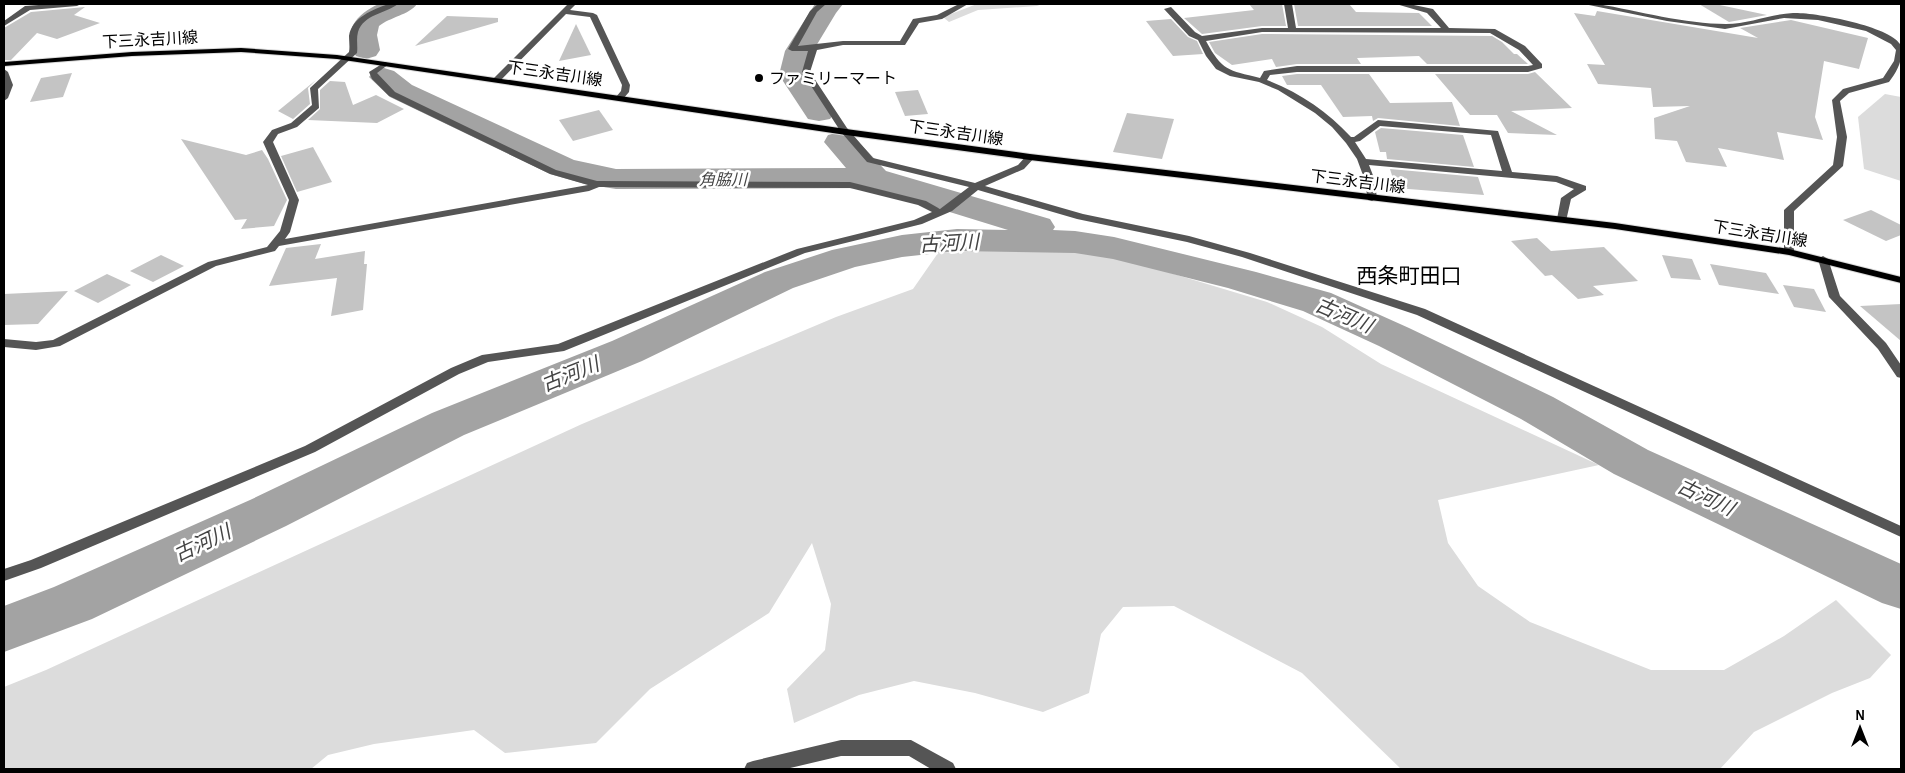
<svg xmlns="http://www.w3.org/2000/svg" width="1905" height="773" viewBox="0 0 1905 773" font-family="'Alegreya Sans','Noto Sans JP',sans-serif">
<rect width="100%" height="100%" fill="#fff"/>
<g fill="#dcdcdc">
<path d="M 977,4 L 1042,4 L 1037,6 L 978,10 L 949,22 L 943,17 Z"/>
<path d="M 1885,94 L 1901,97 L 1901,181 L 1864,169 L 1858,117 Z"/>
<path d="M 992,250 L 1062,251 L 1114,256 L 1267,302 L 1322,327 L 1381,364 L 1599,465 L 1438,500 L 1448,543 L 1478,586 L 1530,622 L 1651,670 L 1724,670 L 1784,636 L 1836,600 L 1891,655 L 1870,678 L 1832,693 L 1754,732 L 1720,769 L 1401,769 L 1302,673 L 1174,606 L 1123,607 L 1101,634 L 1089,693 L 1043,712 L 975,693 L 914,681 L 859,695 L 794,723 L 787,689 L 825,650 L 831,604 L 812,543 L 769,613 L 650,689 L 596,743 L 505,753 L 474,730 L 374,744 L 328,755 L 311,769 L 4,769 L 4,687 L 46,670 L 582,424 L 836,317 L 913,289 L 938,253 Z"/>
</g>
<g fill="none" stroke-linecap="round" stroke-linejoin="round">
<g fill="#a3a3a3" fill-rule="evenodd">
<path d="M 379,4 L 417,4 C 409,15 390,17 379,26 L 377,35 L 380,50 L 376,56 L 366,59 L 356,56 C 340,33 357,13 379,4 Z"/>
<path d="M 815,4 L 843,4 L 836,13 L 813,51 L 809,75 L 835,112 L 830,119 L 819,121 L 808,119 L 779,75 L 785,51 Z"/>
<path d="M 384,68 L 394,71 L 412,85 L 574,160 L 616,169 L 846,168 L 824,142 L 828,135 L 840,132 L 852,135 L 886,171 L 1050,219 L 1055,227 L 1053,230 L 1075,231 L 1114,237 L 1256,272 L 1331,293 L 1409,328 L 1553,397 L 1648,450 L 1901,564 L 1901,609 L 1882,603 L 1614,474 L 1521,419 L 1379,346 L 1303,311 L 1228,288 L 1113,259 L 1075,253 L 957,251 L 902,257 L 855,267 L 793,288 L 642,361 L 464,435 L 286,526 L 92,619 L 4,652 L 4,606 L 54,587 L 250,500 L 432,413 L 612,341 L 765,272 L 832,250 L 902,235 L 957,229 L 1008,230 L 872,188 L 616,189 L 585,184 L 550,174 L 390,97 L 369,77 L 374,71 Z"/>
</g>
</g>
<g fill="#c4c4c4">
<path d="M 1249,4 L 1282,4 L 1286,26 L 1262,26 L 1202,34 L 1184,18 L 1254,10 Z"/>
<path d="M 1294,4 L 1349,4 L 1356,12 L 1419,13 L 1432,26 L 1298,26 Z"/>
<path d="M 1699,4 L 1715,4 L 1767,15 L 1729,22 Z"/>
<path d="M 85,7 L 74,15 L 100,23 L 57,39 L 37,33 L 11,60 L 4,60 L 4,28 L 31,12 Z"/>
<path d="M 1597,11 L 1758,38 L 1740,28 L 1791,20 L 1868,38 L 1859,69 L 1824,61 L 1815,117 L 1823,140 L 1777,132 L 1784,160 L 1718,148 L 1727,167 L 1686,162 L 1677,141 L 1655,139 L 1654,118 L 1690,106 L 1653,107 L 1651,88 L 1598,84 L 1587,64 L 1605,65 L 1574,13 L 1595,16 Z"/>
<path d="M 447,16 L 498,18 L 498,22 L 415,46 Z"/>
<path d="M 1171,19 L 1188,37 L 1197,41 L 1203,54 L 1173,56 L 1146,21 Z"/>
<path d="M 576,24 L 591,55 L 559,61 Z"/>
<path d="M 1262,34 L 1492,36 L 1502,42 L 1514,54 L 1517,54 L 1528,64 L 1427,64 L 1419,56 L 1357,58 L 1361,64 L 1297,64 L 1276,67 L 1272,59 L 1232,65 L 1215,53 L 1209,42 Z"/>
<path d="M 1535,72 L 1572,108 L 1511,111 L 1557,135 L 1508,133 L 1497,115 L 1470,115 L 1435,74 L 1528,74 Z"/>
<path d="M 72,73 L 63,97 L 30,102 L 41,78 Z"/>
<path d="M 1297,74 L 1369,74 L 1390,103 L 1452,102 L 1460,126 L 1378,118 L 1373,121 L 1372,116 L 1343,117 L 1321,85 L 1287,85 L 1282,76 Z"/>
<path d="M 316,80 L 308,88 L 310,104 L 293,119 L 278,111 Z"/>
<path d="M 330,81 L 345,82 L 353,105 L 376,95 L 404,109 L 377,123 L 308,120 L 320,109 L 320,90 Z"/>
<path d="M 918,90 L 928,114 L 905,116 L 895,92 Z"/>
<path d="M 599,110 L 613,130 L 573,141 L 559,120 Z"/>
<path d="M 1127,113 L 1174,119 L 1162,159 L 1113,152 Z"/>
<path d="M 1381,128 L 1463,135 L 1474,167 L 1387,159 L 1386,152 L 1380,152 L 1375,132 Z"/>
<path d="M 181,139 L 246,155 L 262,150 L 268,159 L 287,200 L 274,226 L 241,229 L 247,219 L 235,220 Z"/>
<path d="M 313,147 L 332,182 L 297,192 L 281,156 Z"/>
<path d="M 1390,169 L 1478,177 L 1484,195 L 1396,188 Z"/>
<path d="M 1871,210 L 1901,225 L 1901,235 L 1886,241 L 1843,220 Z"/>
<path d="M 1537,238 L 1551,251 L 1604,247 L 1638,281 L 1593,286 L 1604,295 L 1578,299 L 1552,275 L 1545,276 L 1511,241 Z"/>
<path d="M 321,244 L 315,259 L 365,251 L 364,264 L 367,264 L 363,310 L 331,316 L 337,278 L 269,286 L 286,248 Z"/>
<path d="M 161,255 L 184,266 L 153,282 L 130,271 Z"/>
<path d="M 1662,255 L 1692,259 L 1701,280 L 1671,278 Z"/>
<path d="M 1710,264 L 1766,273 L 1779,294 L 1719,285 Z"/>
<path d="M 107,274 L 131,285 L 98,303 L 74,291 Z"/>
<path d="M 1783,285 L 1814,289 L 1826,312 L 1794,307 Z"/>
<path d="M 68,291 L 38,324 L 4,325 L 4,294 Z"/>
<path d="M 1901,304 L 1901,341 L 1860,306 Z"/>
</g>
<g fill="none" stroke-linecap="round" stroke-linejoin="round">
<defs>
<path id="major" d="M 241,48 L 337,55 L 846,129 L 1030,154 L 1615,223 L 1789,249 L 1901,277 L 1901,283 L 1789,255 L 1615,229 L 1030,160 L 846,135 L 337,59 L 241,52 L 132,56 L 4,66 L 4,62 L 132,52 Z"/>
</defs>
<use href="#major" stroke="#dbdbdb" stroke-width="2"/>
<g fill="#555" fill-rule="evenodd">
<path d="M 52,4 L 81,4 L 77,6 L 30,10 L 4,26 L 4,21 L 25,6 Z"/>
<path d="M 388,4 L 398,4 C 385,14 364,14 358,32 C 356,39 358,46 357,53 L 318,89 L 319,108 L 297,127 L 278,134 L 273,142 L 299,200 L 290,232 L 285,239 L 588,185 L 550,174 L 389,96 L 372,79 L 369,72 L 385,62 L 389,64 L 377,73 L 395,92 L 556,170 L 597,181 L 850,182 L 926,201 L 940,209 L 969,187 L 867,162 L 841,132 L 802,72 L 808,51 L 792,51 L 788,49 L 810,11 L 818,4 L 826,4 L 817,12 L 798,46 L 843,41 L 900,41 L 913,19 L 937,15 L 959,4 L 968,4 L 942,19 L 919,23 L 905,45 L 843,45 L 817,50 L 810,72 L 847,128 L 873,158 L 975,183 L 1018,165 L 1027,155 L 1033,155 L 1035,157 L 1024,169 L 985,186 L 1083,214 L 1189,236 L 1250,253 L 1425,309 L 1901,526 L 1901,537 L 1417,315 L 1242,257 L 1187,242 L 1077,219 L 978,190 L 952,211 L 922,224 L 805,253 L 564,351 L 488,362 L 459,374 L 315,452 L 41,568 L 4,581 L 4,569 L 31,560 L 305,446 L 451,368 L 482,355 L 558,344 L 797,249 L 914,220 L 932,212 L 918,205 L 850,188 L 599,187 L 589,191 L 279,246 L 275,251 L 216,266 L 60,346 L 36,350 L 4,347 L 4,339 L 36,342 L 53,340 L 208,262 L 267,247 L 280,231 L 289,200 L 263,142 L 272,130 L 291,123 L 312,105 L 310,88 L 349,52 C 350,47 349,41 349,36 C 352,17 373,10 388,4 Z"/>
<path d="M 568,4 L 576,4 L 570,10 L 593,13 L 597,15 L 630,85 L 629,92 L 623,99 L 616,97 L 621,91 L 622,85 L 590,17 L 566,14 L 499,82 L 492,80 Z"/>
<path d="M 1284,4 L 1292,4 L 1296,28 L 1441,28 L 1427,13 L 1396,4 L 1409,4 L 1433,9 L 1449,28 L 1495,29 L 1525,46 L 1542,64 L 1542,68 L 1528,72 L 1297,72 L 1270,75 L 1267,80 C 1300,93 1327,111 1351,137 L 1354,137 L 1378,120 L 1498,131 L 1512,172 L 1557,176 L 1586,186 L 1586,190 L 1571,199 L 1566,221 L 1562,222 L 1557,219 L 1561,198 L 1574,189 L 1556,182 L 1369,165 L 1374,178 L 1377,198 L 1372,201 L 1368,200 L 1364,178 L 1357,159 L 1346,143 L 1332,127 L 1315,113 L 1278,90 L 1259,82 L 1230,76 L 1216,69 L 1206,56 L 1198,40 L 1189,36 L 1164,9 L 1171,7 L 1195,32 L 1202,36 L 1262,28 L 1288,28 ZM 1262,32 L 1490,33 L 1519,50 L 1533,65 L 1528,66 L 1297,66 L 1264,71 L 1260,78 C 1228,70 1222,71 1206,41 ZM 1380,126 L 1491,135 L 1502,171 L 1366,159 L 1355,142 L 1360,141 Z"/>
<path d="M 1584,4 L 1598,4 C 1638,11 1686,24 1726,24 C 1749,24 1770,14 1793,13 C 1814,12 1889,26 1900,44 C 1905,57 1897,72 1889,82 L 1849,93 L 1840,101 L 1847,137 L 1843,166 L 1794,211 L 1794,252 L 1793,254 L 1785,254 L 1784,252 L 1784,210 L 1833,165 L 1837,137 L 1832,100 L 1843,89 L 1883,78 L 1894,61 L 1896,50 L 1891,44 L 1866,31 L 1818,20 L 1784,18 L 1725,29 L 1667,21 Z"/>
<path d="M 4,69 L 8,72 L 13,85 L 8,98 L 4,101 Z"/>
<path d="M 1823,256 L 1828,259 L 1840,296 L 1886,343 L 1901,365 L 1901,378 L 1897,377 L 1878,349 L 1829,297 L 1818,259 Z"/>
<path d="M 841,740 L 911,740 L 953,763 L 956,769 L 931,769 L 909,756 L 841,756 L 786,769 L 744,769 L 747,763 L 753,761 Z"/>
</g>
<use href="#major" fill="#000" fill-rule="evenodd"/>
</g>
<circle fill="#000" stroke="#fff" stroke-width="2" cx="759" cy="78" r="5"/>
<g text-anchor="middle" stroke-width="5" stroke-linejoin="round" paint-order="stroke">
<g font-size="16" fill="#000" stroke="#fff">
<text transform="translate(150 39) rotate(-3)" y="6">下三永吉川線</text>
<text transform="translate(555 73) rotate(8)" y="6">下三永吉川線</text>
<text transform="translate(956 132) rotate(8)" y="6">下三永吉川線</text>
<text transform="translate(1358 181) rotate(7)" y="6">下三永吉川線</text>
<text transform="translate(1760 233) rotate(9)" y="6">下三永吉川線</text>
</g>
<g font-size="16" fill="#000" stroke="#fff" text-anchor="start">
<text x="769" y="84">ファミリーマート</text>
</g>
<g font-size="16" font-style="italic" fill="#444" stroke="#fff">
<text x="723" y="185">角脇川</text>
</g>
<g font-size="20" font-style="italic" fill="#444" stroke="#fff">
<text transform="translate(949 243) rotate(-3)" y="7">古河川</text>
<text transform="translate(1344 315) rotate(23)" y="7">古河川</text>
<text transform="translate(570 374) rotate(-22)" y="7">古河川</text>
<text transform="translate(1706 497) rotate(25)" y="7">古河川</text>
<text transform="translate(202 543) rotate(-25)" y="7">古河川</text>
</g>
<g font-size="21" fill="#000" stroke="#fff">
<text x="1409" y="283">西条町田口</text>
</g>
</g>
<rect width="1905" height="773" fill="none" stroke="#000000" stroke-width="10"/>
<g transform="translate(1860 728)" stroke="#ffffff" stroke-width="4" paint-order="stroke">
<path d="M0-4L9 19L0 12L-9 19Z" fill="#000000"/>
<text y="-8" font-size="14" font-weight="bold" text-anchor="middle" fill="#000000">N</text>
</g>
</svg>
